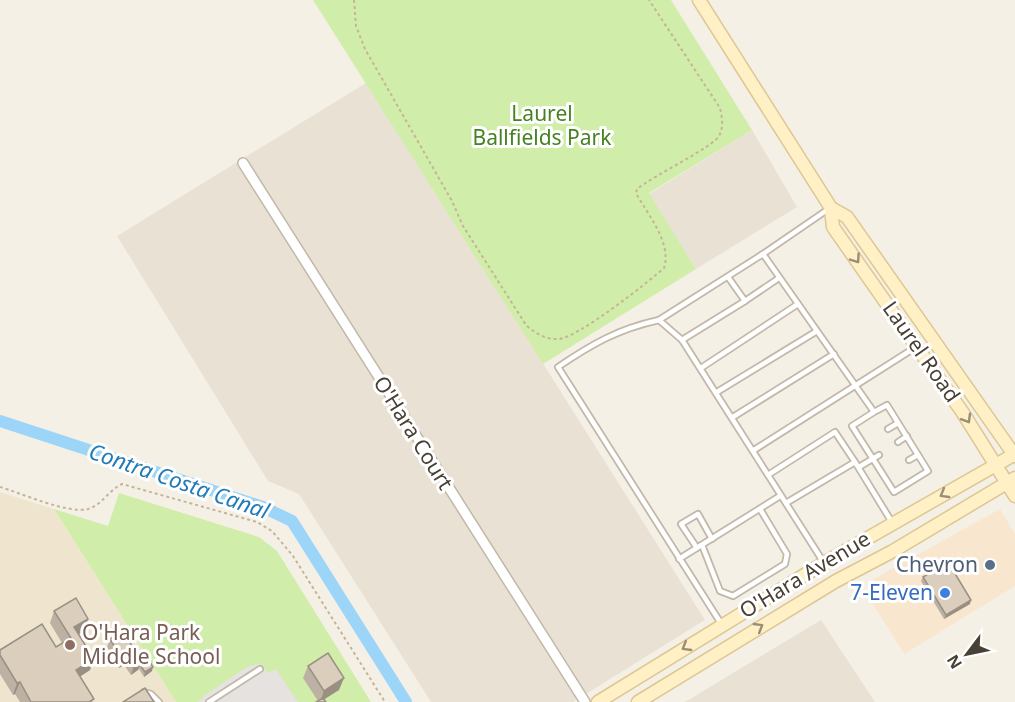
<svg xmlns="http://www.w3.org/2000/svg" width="1015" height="702" viewBox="0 0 1015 702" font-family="'Noto Sans',sans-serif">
<rect width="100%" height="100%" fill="#f5f0e6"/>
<g fill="#e9e2d4">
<path d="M 366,83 L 705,620 L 573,702 L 431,702 L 299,494 L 268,481 L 117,236 Z"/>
<path d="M 752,130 L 797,207 L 696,269 L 649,194 Z"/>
<path d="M 821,620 L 875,702 L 684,702 L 690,699 Z"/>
</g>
<path fill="#f9e6cf" d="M 1000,509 L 1015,534 L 1015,586 L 904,654 L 869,598 L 874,579 Z"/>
<path fill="#efe5ce" d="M 0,492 L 54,509 L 176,702 L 0,702 Z"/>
<g fill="#d1edaa">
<path d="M 313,0 L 671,0 L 752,130 L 649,193 L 696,269 L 543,364 Z"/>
<path d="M 119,493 L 259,537 L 277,551 L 371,702 L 176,702 L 54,509 L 108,526 Z"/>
</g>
<path fill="#e5e2df" d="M 261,663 L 268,673 L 276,669 L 298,702 L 198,702 L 205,695 L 247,667 Z"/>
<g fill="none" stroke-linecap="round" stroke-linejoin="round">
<path stroke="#9cd5f8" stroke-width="12" d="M 0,421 L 263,507 L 292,521 L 406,702"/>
<defs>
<g id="lane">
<path d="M 760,256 L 830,208"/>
<path d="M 728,277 L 745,301 L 779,278"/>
<path d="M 659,320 L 763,254 L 874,412 L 852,426 L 894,492 L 928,471 L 887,405 L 874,412"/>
<path d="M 682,340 L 745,301"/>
<path d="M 701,368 L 798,304"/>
<path d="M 717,392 L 817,331"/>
<path d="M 733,417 L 834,354"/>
<path d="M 888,429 L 898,423"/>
<path d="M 898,442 L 907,436"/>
<path d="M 754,450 L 916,347"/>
<path d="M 909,460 L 918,455"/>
<path d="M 859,467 L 879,455"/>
<path d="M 768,475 L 835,432 L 855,462"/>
<path d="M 786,503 L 855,462 L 893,524"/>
<path d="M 702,545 L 720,591 L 733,596 L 785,564 L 787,554 L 760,509"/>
<path d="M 697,548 L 681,524 L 698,514 L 712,539"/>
<path d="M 679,559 L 780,496"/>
<path d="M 722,625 L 558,367 C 592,344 618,329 659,320 L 682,340 L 824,563"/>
<path d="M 144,692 L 151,694 L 159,702"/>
<path d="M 209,702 L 260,669"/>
</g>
<path id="street" d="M 243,163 L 585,702"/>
<g id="secondary">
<path d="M 699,0 L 831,208 L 833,227 L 963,413 L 1015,496"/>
<path d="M 831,208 L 847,217 L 1015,456"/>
<path d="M 598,702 L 824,563 L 1015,454"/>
<path d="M 638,702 L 836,581 L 893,551 L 1015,478"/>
</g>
</defs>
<use href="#lane" stroke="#c1b8a8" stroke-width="8"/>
<use href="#street" stroke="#c1b8a8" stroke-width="12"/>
<use href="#secondary" stroke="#ddc793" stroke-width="15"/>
<g stroke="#c5b497" stroke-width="2" stroke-dasharray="3 3" stroke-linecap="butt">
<path d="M 354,0 L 356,26 L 365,49 L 452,201 L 463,226 L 526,325 C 535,333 546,340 559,339 C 579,337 647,283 664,268 C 672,243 648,215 636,193 L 637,189 C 653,176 713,147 719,136 C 724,127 722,117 720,108 L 649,0"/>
<path d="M 0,487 C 21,493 67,514 88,509 C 102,505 109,490 122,484 L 257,522 L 272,531 L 293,556 L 385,702"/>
</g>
<use href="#lane" stroke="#fff" stroke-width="4.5"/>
<use href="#street" stroke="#fff" stroke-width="9"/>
<use href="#secondary" stroke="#fff0c6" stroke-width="12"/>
</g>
<g fill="#bcb1a3">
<path d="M 923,577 L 970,604 L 944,619 L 921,581 Z"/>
<path d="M 54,611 L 88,619 L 84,631 L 79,634 L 90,670 L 80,676 L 93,702 L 20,702 L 15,694 L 13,695 L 0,674 L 0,650 L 56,647 L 62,643 L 50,623 Z"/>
<path d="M 130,638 L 129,641 L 141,661 L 152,671 L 144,677 L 139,669 L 131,675 L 124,665 L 119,668 L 107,647 L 110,639 Z"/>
<path d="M 308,666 L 339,690 L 318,701 L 303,678 Z"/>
</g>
<g fill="#999084">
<path d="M 971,600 L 970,604 L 944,619 L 946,615 Z"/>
<path d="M 88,619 L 84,631 L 70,639 L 74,627 Z"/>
<path d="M 127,656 L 124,665 L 119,668 L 122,659 Z"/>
<path d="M 94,659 L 90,670 L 72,682 L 76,670 Z"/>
<path d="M 141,662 L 138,670 L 131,675 L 134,666 Z"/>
<path d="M 153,667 L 152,671 L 144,677 L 145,672 Z"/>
<path d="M 344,678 L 339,690 L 320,702 L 324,691 Z"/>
<path d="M 20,682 L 15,694 L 13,695 L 17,683 Z"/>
</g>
<g fill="#dbcebd" stroke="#999084" stroke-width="1.5">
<path d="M 948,562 L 971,600 L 946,615 L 923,577 Z"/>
<path d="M 76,598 L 88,619 L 74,627 L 94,659 L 76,670 L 94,699 L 89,702 L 31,702 L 20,682 L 17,683 L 0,655 L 0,650 L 42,624 L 56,647 L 71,638 L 54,611 Z"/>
<path d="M 126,631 L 130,638 L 128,639 L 141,662 L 134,666 L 127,656 L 122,659 L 110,639 Z"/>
<path d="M 328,653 L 344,678 L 324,691 L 308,666 Z"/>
<path d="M 147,657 L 153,667 L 145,672 L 140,665 L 141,661 Z"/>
<path d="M 145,688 L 154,702 L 123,702 Z"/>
<path d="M 323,698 L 326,702 L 316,702 Z"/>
</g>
<defs><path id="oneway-chevron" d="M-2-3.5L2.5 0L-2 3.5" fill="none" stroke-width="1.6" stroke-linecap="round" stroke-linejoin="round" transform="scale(1.5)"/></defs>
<g stroke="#9a8f76">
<use href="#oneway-chevron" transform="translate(856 259) rotate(55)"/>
<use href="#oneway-chevron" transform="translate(967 419) rotate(59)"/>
<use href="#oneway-chevron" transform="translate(944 494) rotate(150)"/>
<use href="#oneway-chevron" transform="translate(759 627) rotate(-31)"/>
<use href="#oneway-chevron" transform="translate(686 647) rotate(149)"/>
</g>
<circle fill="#5c6f8a" stroke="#fff" stroke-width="2" cx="990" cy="565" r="6"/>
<circle fill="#3f7fe0" stroke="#fff" stroke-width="2" cx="945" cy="593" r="6"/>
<circle fill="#8d6e63" stroke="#fff" stroke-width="2" cx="70" cy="645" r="6"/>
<g text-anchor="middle" stroke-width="6" stroke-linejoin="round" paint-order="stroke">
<g font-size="21" fill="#488121" stroke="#fff">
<text x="542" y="121">Laurel<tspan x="542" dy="24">Ballfields Park</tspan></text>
</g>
<g font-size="21" fill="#484034" stroke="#fff">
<text transform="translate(921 352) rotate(55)" y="7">Laurel Road</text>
<text transform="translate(413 433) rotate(58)" y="7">O'Hara Court</text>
<text transform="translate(805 575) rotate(-31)" y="7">O'Hara Avenue</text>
</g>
<g font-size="21" fill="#4e5e75" stroke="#fff" text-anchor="end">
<text x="978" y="572">Chevron</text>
</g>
<g font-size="21" fill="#366cbe" stroke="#fff" text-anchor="end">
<text x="933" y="600">7-Eleven</text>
</g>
<g font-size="21" fill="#785e54" stroke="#fff" text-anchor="start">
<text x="82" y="640">O'Hara Park<tspan x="82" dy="24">Middle School</tspan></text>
</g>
<g font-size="22" font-style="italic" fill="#217bb7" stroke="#fff">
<text transform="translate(179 481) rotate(19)" y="8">Contra Costa Canal</text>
</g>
</g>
<g transform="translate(967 654) rotate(238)" stroke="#ffffff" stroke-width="4.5" paint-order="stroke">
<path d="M0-4.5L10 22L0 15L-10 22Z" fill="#484034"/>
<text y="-9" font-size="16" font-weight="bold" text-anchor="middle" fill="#484034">N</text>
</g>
</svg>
